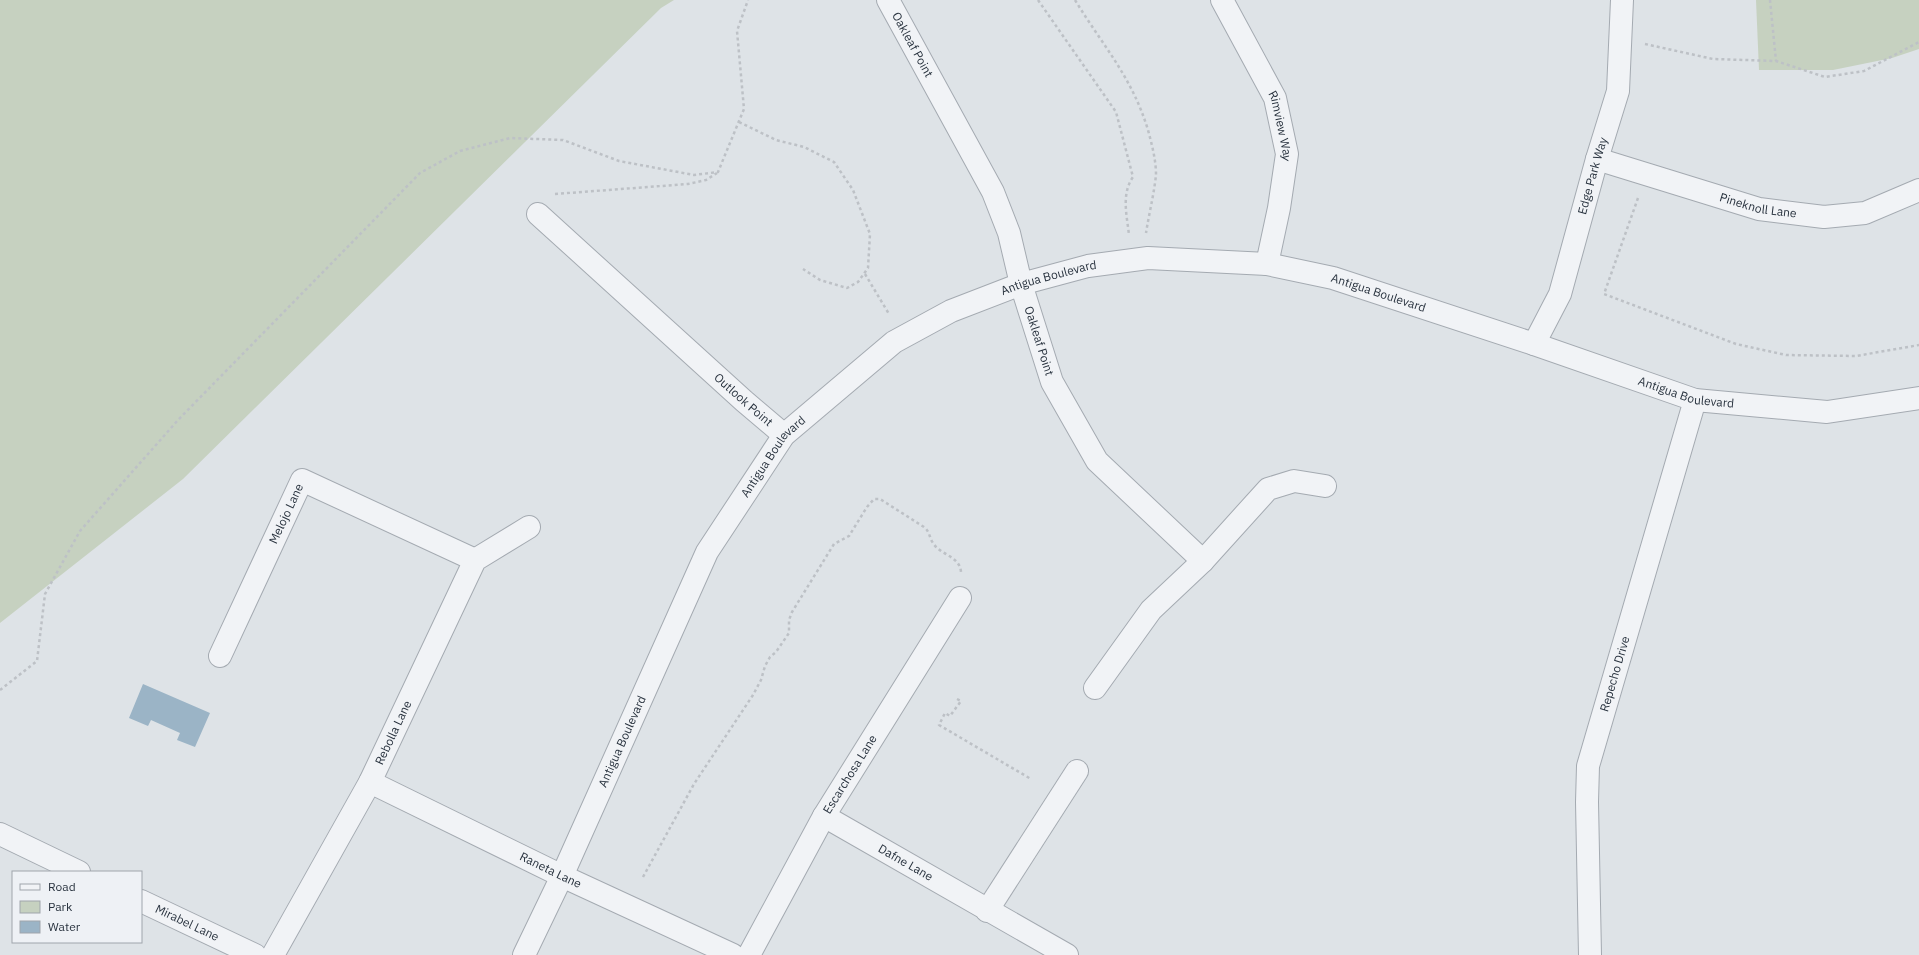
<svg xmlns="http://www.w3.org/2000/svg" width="1919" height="955" viewBox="0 0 1919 955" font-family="'IBM Plex Sans',sans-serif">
<rect width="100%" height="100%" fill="#dee3e7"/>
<g fill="#c6d1c0">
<path d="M 0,0 L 674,0 L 661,8 L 183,479 L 0,623 Z"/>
<path d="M 1756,0 L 1919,0 L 1919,49 L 1892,58 L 1833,70 L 1759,70 Z"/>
</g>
<path fill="#9bb4c6" d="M 143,684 L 210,713 L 195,747 L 177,740 L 180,733 L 151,720 L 148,726 L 129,718 Z"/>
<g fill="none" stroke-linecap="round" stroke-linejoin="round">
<defs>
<g id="minor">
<path id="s1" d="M 888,0 L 993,192 L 1009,233 L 1021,284 L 1052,382 L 1097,461 L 1203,561"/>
<path id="s2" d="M 1222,0 L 1275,98 L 1287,154 L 1279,208 L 1267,264"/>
<path id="s3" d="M 1597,159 L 1759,209 L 1824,217 L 1865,213 L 1919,190"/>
<path id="s4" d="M 538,214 L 744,401 L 784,435"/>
<path id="s5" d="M 1534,344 L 1560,294 L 1597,159 L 1618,91 L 1622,0"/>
<path id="s6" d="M 220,656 L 302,480 L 475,560"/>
<path d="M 1095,688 L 1151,610 L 1203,561 L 1268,489 L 1294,481 L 1325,486"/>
<path id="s7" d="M 370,782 L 562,876 L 733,955"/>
<path id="s8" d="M 824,816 L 1067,955"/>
<path d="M 0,834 L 79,872"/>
<path id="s9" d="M 141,901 L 255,955"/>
<path d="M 987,911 L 1077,771"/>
<path id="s10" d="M 273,955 L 370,782 L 475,560 L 529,527"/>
<path id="s11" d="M 749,955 L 824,816 L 960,598"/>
<path id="s12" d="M 1590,955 L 1587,802 L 1588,766 L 1695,400"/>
</g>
<g id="tertiary">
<path id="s13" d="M 524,955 L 562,876 L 707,552 L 784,435 L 894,342 L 951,311 L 1021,284 L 1088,266 L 1148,258 L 1267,264 L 1333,278 L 1534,344 L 1695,400 L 1827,412 L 1919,398"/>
</g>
</defs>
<use href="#minor" stroke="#a4aab1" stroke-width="24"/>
<use href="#tertiary" stroke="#a4aab1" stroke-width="24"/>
<g stroke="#bdc1c6" stroke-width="2.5" stroke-dasharray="3 3" stroke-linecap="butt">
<path d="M 1038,0 L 1116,112 L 1133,177 C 1121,194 1127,216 1129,235"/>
<path d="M 1075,0 C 1103,46 1132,77 1148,130 C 1152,145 1156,160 1156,175 C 1154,194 1149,214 1146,233"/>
<path d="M 1770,0 L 1776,61"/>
<path d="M 1645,44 L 1713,59 L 1776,61 L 1825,77 L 1864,71 L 1919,42"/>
<path d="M 739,122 L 776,140 L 804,147 L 834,162 L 853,190 L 870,234 L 868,268 L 858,282 L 847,288 L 820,280 L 803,269"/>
<path d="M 555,194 L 688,184 L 706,180 L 717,173"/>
<path d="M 1638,198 L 1604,294 L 1736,344 L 1786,355 L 1856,356 L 1919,345"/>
<path d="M 865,274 L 889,314"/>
<path d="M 0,690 L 37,661 L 45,594 L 80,531 L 178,420 L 420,173 L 460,151 L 510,138 L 563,140 L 619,161 L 694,175 L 718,172 L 744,109 L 737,31 L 748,0"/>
<path d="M 957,699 L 961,701 L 950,716 L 945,713 L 939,725 L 1031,779"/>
<path d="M 643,877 L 694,784 L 753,695 L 761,680 L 765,666 L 770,657 L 776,652 L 789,633 L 789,620 L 792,612 L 834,544 L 849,536 L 867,507 L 874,499 L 880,499 L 924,527 C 930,532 929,537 933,543 C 940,555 960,556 961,572"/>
</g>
<use href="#minor" stroke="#f1f3f6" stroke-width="22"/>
<use href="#tertiary" stroke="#f1f3f6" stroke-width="22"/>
</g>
<g text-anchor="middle" stroke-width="3" stroke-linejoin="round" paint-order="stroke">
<g font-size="12" fill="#28323e" stroke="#eef1f5">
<text dy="4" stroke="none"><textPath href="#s1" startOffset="51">Oakleaf Point</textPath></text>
<text dy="4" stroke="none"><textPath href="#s2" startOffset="140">Rimview Way</textPath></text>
<text dy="4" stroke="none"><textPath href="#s5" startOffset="179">Edge Park Way</textPath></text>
<text dy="4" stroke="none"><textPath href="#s3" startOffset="168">Pineknoll Lane</textPath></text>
<text dy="4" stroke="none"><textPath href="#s13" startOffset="895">Antigua Boulevard</textPath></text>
<text dy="4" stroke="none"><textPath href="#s13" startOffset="1231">Antigua Boulevard</textPath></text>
<text dy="4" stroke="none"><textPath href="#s1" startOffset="375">Oakleaf Point</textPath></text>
<text dy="4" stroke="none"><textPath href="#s13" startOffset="1555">Antigua Boulevard</textPath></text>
<text dy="4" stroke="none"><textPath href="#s4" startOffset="277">Outlook Point</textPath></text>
<text dy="4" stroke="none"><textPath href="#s13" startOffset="559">Antigua Boulevard</textPath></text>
<text dy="4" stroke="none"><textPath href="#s6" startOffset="157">Melojo Lane</textPath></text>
<text dy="4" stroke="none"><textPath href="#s12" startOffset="285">Repecho Drive</textPath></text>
<text dy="4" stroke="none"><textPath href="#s10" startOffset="253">Rebolla Lane</textPath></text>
<text dy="4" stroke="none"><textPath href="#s13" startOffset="235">Antigua Boulevard</textPath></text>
<text dy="4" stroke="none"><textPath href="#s11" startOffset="207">Escarchosa Lane</textPath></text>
<text dy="4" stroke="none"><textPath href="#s8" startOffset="94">Dafne Lane</textPath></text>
<text dy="4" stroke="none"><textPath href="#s7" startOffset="201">Raneta Lane</textPath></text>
<text dy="4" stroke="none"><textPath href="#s9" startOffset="51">Mirabel Lane</textPath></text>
</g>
</g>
<rect x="12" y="871" width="130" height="72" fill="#eef1f5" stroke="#9fa5ac"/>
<rect x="20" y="884" width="20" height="6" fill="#f1f3f6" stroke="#9fa5ac"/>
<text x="48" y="891" font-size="12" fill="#28323e">Road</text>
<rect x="20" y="901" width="20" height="12" fill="#c6d1c0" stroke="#9fa5ac"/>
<text x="48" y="911" font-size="12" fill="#28323e">Park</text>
<rect x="20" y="921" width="20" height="12" fill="#9bb4c6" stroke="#9fa5ac"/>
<text x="48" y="931" font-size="12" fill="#28323e">Water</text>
</svg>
